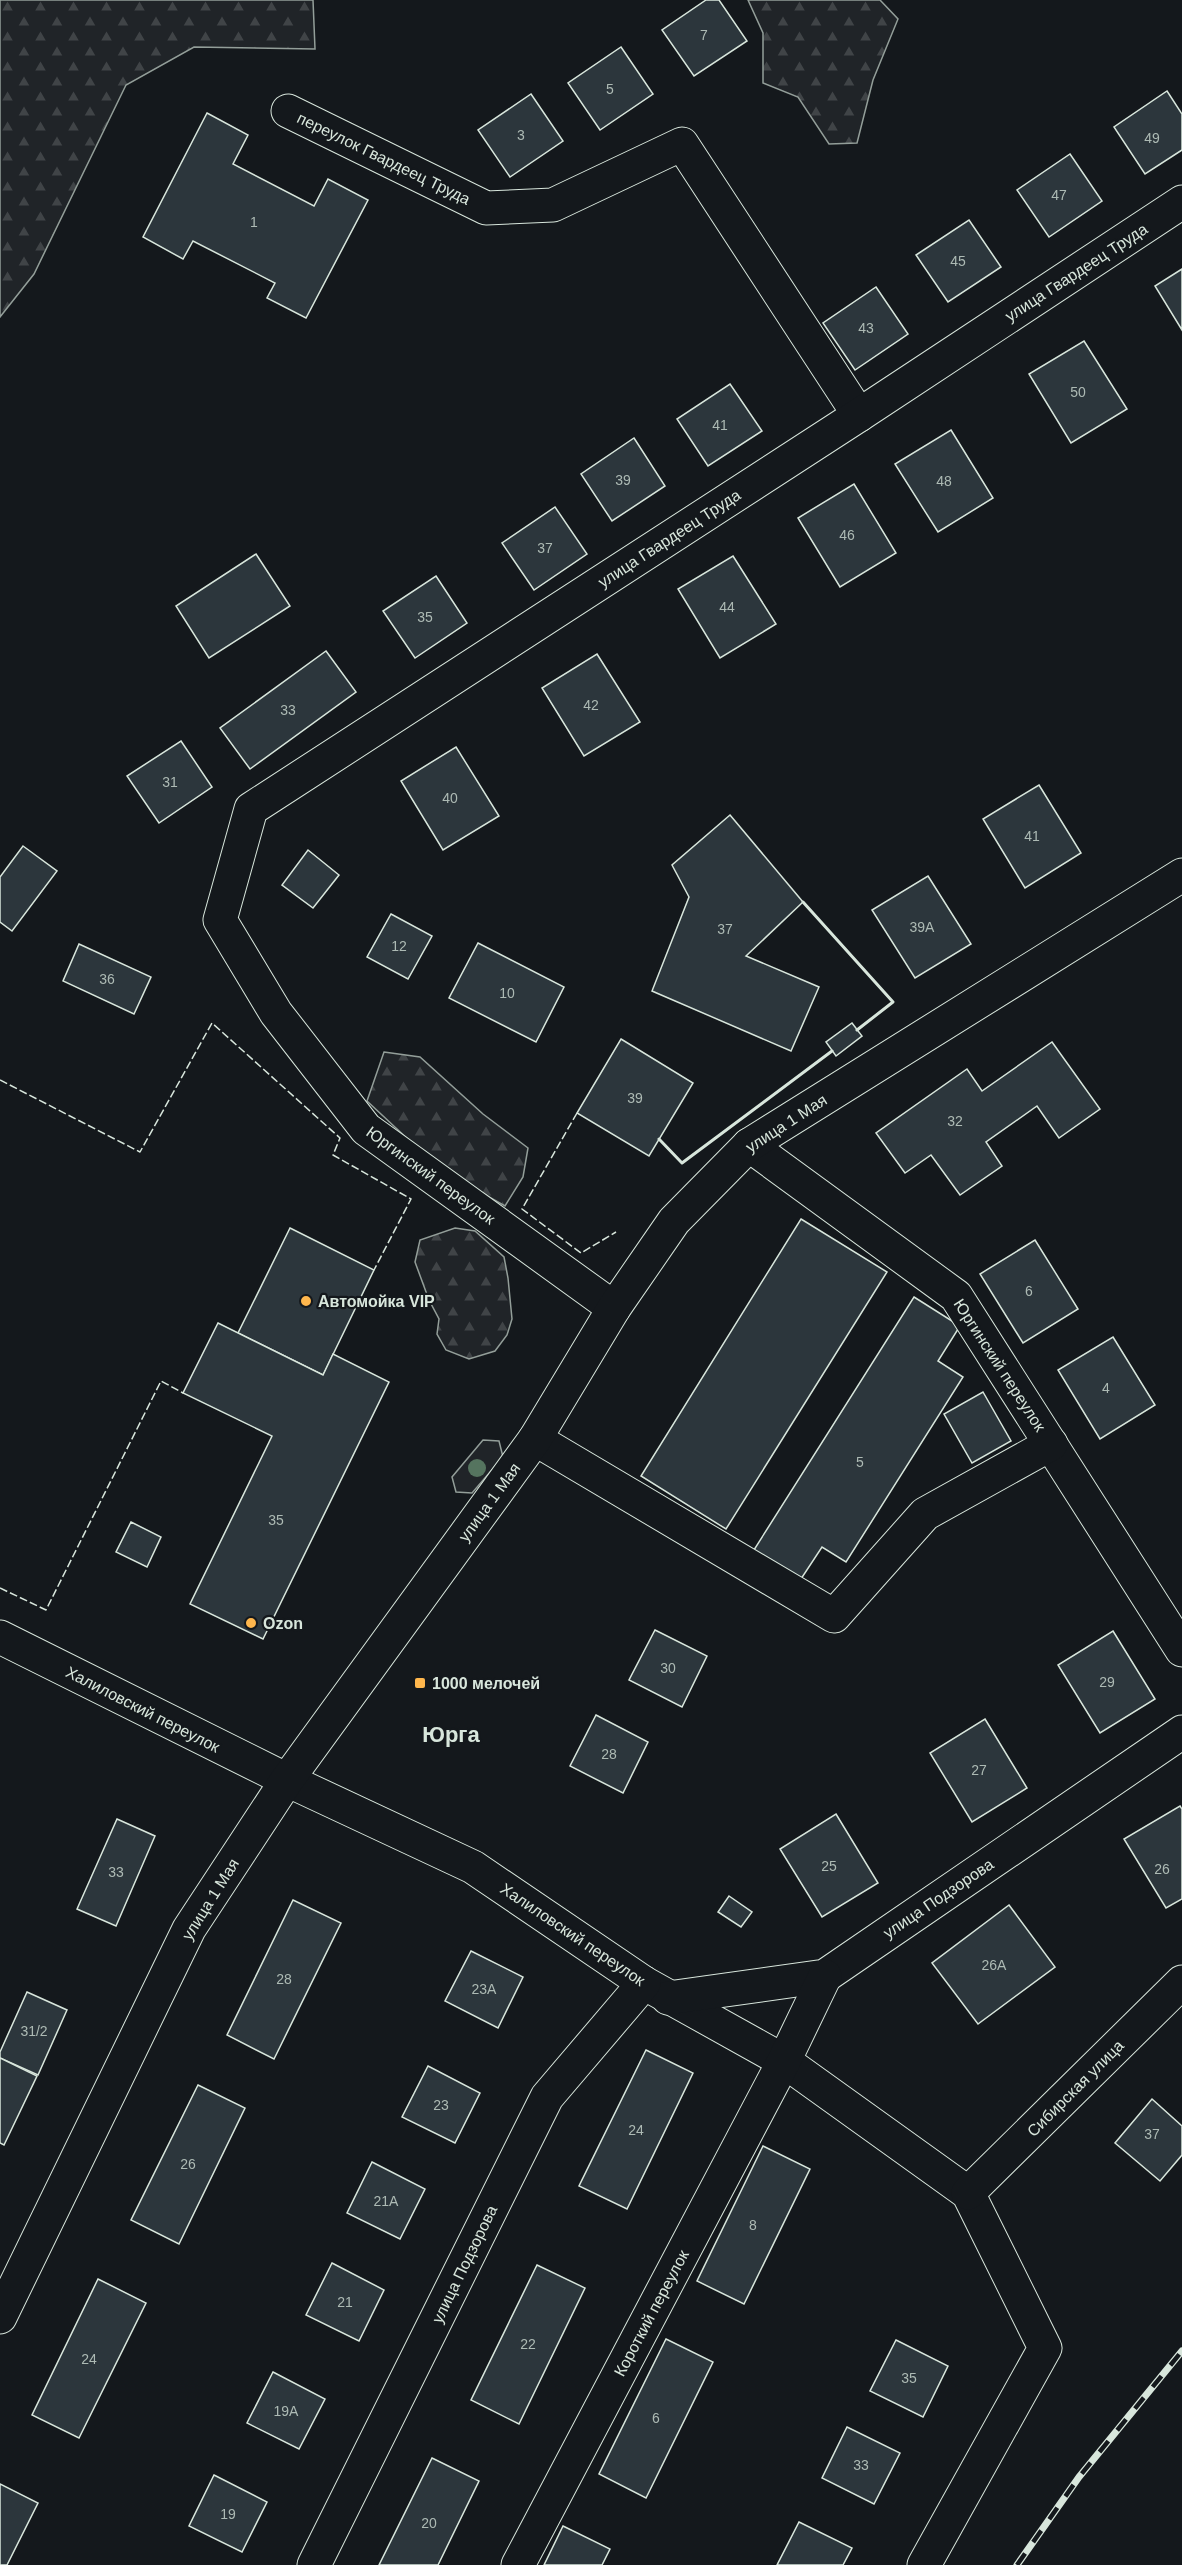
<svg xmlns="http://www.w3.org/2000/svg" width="1182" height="2565" viewBox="0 0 1182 2565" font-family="Helvetica,sans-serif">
<defs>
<pattern id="forest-firs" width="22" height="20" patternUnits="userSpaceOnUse" patternTransform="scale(1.5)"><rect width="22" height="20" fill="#202428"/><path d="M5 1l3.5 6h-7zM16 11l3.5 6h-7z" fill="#404447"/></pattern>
</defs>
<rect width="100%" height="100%" fill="#14181c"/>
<path fill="#202428" stroke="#939e99" stroke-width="1.5" d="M 483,1440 L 499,1441 L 503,1457 L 472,1493 L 456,1492 L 452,1477 Z"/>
<g fill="url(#forest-firs)" stroke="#939e99" stroke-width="1.5">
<path d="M 0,0 L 313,0 L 315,49 L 194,47 L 126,85 L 34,274 L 0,317 Z"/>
<path d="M 748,0 L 880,0 L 898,19 L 873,80 L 857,143 L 829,144 L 798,97 L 763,83 L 763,33 Z"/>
<path d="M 384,1052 L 420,1057 L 483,1114 L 528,1148 L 523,1177 L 505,1206 L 441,1170 L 367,1101 Z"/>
<path d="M 455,1228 L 475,1231 L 504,1257 L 508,1278 L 512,1319 L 507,1335 L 495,1351 L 469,1359 L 446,1350 L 437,1334 L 439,1319 L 429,1300 L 415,1262 L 420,1240 Z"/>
</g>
<g fill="#2c363c" stroke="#d8e6dc" stroke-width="1.5">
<path d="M 706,0 L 719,0 L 747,41 L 694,76 L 662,30 Z"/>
<path d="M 621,47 L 653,94 L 600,130 L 568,83 Z"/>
<path d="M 1167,91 L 1182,114 L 1182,150 L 1145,174 L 1114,127 Z"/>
<path d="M 531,94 L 563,141 L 510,177 L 478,130 Z"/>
<path d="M 207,113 L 248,135 L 233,164 L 314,206 L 328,179 L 368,200 L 306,318 L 267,298 L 275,283 L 193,241 L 183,259 L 143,237 Z"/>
<path d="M 1070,154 L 1102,201 L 1049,237 L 1017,190 Z"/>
<path d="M 969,220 L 1001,267 L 948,302 L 916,255 Z"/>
<path d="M 1182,269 L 1182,330 L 1155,286 Z"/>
<path d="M 876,287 L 908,334 L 855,370 L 823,323 Z"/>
<path d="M 1084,341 L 1127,409 L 1071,443 L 1029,374 Z"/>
<path d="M 730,384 L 762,431 L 708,466 L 677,419 Z"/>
<path d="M 951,430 L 993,498 L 938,532 L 895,464 Z"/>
<path d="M 634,438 L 665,486 L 612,521 L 581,474 Z"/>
<path d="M 854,484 L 896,553 L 840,587 L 798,518 Z"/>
<path d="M 555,507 L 587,554 L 534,590 L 502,543 Z"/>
<path d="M 256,554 L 290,606 L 209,658 L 176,606 Z"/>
<path d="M 733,556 L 776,624 L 720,658 L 678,589 Z"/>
<path d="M 436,576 L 467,623 L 415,658 L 383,611 Z"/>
<path d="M 326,651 L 356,692 L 250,769 L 220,728 Z"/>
<path d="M 597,654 L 640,722 L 584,756 L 542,688 Z"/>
<path d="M 181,741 L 212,787 L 159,823 L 127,776 Z"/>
<path d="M 456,747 L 499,816 L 443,850 L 401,781 Z"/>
<path d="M 1039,785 L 1081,853 L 1025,888 L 983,819 Z"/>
<path d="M 730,815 L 803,902 L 746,956 L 819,987 L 791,1051 L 652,991 L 689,897 L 672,865 Z"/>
<path d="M 23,846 L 57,871 L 12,931 L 0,922 L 0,877 Z"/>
<path d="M 308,850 L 339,875 L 313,908 L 282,885 Z"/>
<path d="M 928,876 L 971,944 L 915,978 L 872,910 Z"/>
<path d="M 391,914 L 432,936 L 408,979 L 367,957 Z"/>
<path d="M 478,943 L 564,987 L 536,1042 L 449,998 Z"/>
<path d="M 79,944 L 151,977 L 134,1014 L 63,981 Z"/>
<path d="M 852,1023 L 862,1036 L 836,1056 L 826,1042 Z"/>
<path d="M 621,1039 L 693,1083 L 649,1156 L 577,1113 Z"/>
<path d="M 1052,1042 L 1100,1109 L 1059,1138 L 1037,1106 L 986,1142 L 1002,1166 L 960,1195 L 931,1155 L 905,1173 L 876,1133 L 967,1069 L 982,1091 Z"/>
<path d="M 801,1219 L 887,1272 L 726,1529 L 641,1476 Z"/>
<path d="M 290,1228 L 374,1270 L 323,1375 L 238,1333 Z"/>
<path d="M 1035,1240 L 1078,1309 L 1023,1343 L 980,1274 Z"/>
<path d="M 914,1297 L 960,1326 L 938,1361 L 963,1377 L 846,1562 L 822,1547 L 799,1582 L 752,1553 Z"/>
<path d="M 218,1323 L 323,1375 L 333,1354 L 389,1382 L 263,1639 L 190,1604 L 272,1436 L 183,1393 Z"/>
<path d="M 1113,1337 L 1155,1405 L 1100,1439 L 1058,1370 Z"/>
<path d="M 983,1392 L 1011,1441 L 972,1463 L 944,1414 Z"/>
<path d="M 131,1522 L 161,1537 L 147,1567 L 116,1552 Z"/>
<path d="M 655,1630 L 707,1656 L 682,1707 L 629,1680 Z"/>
<path d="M 1113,1631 L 1155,1699 L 1100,1733 L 1058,1665 Z"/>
<path d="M 596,1715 L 648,1742 L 623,1793 L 570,1766 Z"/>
<path d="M 985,1719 L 1027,1788 L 972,1822 L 930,1753 Z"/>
<path d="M 1180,1806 L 1182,1809 L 1182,1899 L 1166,1908 L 1124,1839 Z"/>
<path d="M 836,1814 L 878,1883 L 822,1917 L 780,1849 Z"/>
<path d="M 117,1819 L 155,1836 L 116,1926 L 77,1909 Z"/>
<path d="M 729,1896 L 752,1912 L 741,1927 L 718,1912 Z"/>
<path d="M 293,1900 L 341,1923 L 274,2059 L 227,2035 Z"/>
<path d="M 1009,1905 L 1055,1967 L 978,2024 L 932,1963 Z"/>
<path d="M 471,1951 L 523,1977 L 498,2028 L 445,2001 Z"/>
<path d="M 27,1992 L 67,2010 L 38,2075 L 0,2058 L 0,2052 Z"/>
<path d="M 646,2050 L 693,2073 L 627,2209 L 579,2186 Z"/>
<path d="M 0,2058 L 37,2076 L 4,2145 L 0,2143 Z"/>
<path d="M 428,2066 L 480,2093 L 455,2143 L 402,2117 Z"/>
<path d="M 198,2085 L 245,2108 L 179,2244 L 131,2220 Z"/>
<path d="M 1152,2099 L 1182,2126 L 1182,2155 L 1160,2181 L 1115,2143 Z"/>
<path d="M 763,2146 L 810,2169 L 744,2304 L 697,2281 Z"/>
<path d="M 372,2162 L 425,2189 L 400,2239 L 347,2213 Z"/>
<path d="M 332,2263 L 384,2290 L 359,2341 L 306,2315 Z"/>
<path d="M 537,2265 L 585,2288 L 519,2424 L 471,2400 Z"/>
<path d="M 98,2279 L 146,2303 L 79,2438 L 32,2415 Z"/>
<path d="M 666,2339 L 713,2362 L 646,2498 L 599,2474 Z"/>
<path d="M 896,2340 L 948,2366 L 923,2417 L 870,2391 Z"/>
<path d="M 273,2372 L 325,2399 L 299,2449 L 247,2423 Z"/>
<path d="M 847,2427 L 900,2453 L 874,2504 L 822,2478 Z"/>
<path d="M 432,2458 L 479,2481 L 438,2565 L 379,2565 Z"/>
<path d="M 214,2475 L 267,2502 L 242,2552 L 189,2526 Z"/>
<path d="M 0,2484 L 38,2503 L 7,2565 L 0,2565 Z"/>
<path d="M 799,2522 L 852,2548 L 843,2565 L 777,2565 Z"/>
<path d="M 563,2526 L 610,2549 L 602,2565 L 544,2565 Z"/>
</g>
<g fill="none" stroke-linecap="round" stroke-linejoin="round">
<defs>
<g id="minor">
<path d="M 288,111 L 486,208 L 553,205 L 682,144 L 859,415"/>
<path d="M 749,1145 L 956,1296 L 1182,1650"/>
<path d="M 614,1308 L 366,1129 L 276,1013 L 220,920 L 251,809 L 859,415 L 1182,202"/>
<path d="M 535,1439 L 834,1616 L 925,1514 L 1051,1444"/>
<path d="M 0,1637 L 287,1780 L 473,1867 L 644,1983 L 784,2061 L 968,2193 L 1045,2348 L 924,2565"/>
<path d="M 668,1998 L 825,1976 L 1182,1732"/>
<path d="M 968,2193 L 1182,1982"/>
<path d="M 0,2317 L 189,1929 L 287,1780 L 535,1439 L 614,1308 L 674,1221 L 749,1145 L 1182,875"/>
<path d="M 314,2565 L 547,2097 L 644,1983"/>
<path d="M 518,2565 L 784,2061 L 825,1976"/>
</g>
</defs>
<use href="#minor" stroke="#d8e6dc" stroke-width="35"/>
<use href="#minor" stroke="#14181c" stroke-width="33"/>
<defs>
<path id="rail" d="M 1017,2565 L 1079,2477 L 1182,2351"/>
</defs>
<use href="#rail" stroke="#d8e6dc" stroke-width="7"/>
<use href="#rail" stroke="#14181c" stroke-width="4.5" stroke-dasharray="14" stroke-linecap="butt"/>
<g stroke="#d8e6dc" stroke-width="1.5" stroke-dasharray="8 3" stroke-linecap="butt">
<path d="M 0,1080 L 140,1152 L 212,1023 L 340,1138 L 333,1155 L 411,1199 L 374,1270"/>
<path d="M 577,1113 L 522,1209 L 581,1253 L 616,1232"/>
<path d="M 0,1588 L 46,1610 L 161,1381 L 183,1393"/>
</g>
<g stroke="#d8e6dc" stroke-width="3">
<path d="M 803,902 L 893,1002 L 857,1030"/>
<path d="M 659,1139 L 682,1163 L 832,1051"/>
</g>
</g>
<circle fill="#55745f" cx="477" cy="1468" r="9"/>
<g fill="#ffb74d" stroke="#14181c" stroke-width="2">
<circle cx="306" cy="1301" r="6"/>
<circle cx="251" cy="1623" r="6"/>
<rect x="414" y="1677" width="12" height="12" rx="3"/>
</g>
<g text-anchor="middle" stroke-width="4.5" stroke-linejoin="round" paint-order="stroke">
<g font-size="14" fill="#adbab4">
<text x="704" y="40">7</text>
<text x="610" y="94">5</text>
<text x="521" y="140">3</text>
<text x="1152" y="143">49</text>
<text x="1059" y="200">47</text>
<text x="254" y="227">1</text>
<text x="958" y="266">45</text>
<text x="866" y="333">43</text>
<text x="1078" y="397">50</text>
<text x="720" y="430">41</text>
<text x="623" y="485">39</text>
<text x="944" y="486">48</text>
<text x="847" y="540">46</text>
<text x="545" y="553">37</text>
<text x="727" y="612">44</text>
<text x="425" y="622">35</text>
<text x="591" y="710">42</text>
<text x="288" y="715">33</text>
<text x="170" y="787">31</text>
<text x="450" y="803">40</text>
<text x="1032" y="841">41</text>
<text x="922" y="932">39А</text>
<text x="725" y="934">37</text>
<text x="399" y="951">12</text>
<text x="107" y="984">36</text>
<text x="507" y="998">10</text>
<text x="635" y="1103">39</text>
<text x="955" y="1126">32</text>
<text x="1029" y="1296">6</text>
<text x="1106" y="1393">4</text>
<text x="860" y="1467">5</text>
<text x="276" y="1525">35</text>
<text x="668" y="1673">30</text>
<text x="1107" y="1687">29</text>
<text x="609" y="1759">28</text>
<text x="979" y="1775">27</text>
<text x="829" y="1871">25</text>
<text x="1162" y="1874">26</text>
<text x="116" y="1877">33</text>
<text x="994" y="1970">26А</text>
<text x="284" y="1984">28</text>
<text x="484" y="1994">23А</text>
<text x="34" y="2036">31/2</text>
<text x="441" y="2110">23</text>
<text x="636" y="2135">24</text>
<text x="1152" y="2139">37</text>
<text x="188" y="2169">26</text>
<text x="386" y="2206">21А</text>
<text x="753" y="2230">8</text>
<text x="345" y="2307">21</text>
<text x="528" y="2349">22</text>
<text x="89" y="2364">24</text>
<text x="909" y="2383">35</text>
<text x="286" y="2416">19А</text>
<text x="656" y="2423">6</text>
<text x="861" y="2470">33</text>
<text x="228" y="2519">19</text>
<text x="429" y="2528">20</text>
</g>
<g font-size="16" fill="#d8e6dc" stroke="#14181c">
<text transform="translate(384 158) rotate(26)" y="6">переулок Гвардеец Труда</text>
<text transform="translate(1076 272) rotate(-33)" y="6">улица Гвардеец Труда</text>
<text transform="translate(669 538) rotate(-33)" y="6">улица Гвардеец Труда</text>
<text transform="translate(786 1123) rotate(-33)" y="6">улица 1 Мая</text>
<text transform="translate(431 1175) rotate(36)" y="6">Юргинский переулок</text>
<text transform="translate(1000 1365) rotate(57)" y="6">Юргинский переулок</text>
<text transform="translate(489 1502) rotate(-54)" y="6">улица 1 Мая</text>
<text transform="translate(143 1709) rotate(27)" y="6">Халиловский переулок</text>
<text transform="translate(938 1898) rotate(-34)" y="6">улица Подзорова</text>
<text transform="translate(210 1899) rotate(-58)" y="6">улица 1 Мая</text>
<text transform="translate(573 1934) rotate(34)" y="6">Халиловский переулок</text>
<text transform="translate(1075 2088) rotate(-45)" y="6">Сибирская улица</text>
<text transform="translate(464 2264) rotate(-64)" y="6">улица Подзорова</text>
<text transform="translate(651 2313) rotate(-62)" y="6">Короткий переулок</text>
</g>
<g font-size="16" font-weight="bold" fill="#d8e6dc" stroke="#14181c" text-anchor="start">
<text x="318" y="1307">Автомойка VIP</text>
<text x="263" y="1629">Ozon</text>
<text x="432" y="1689">1000 мелочей</text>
</g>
<g font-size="22" font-weight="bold" fill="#d8e6dc" stroke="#14181c">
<text x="451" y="1742">Юрга</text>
</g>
</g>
</svg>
